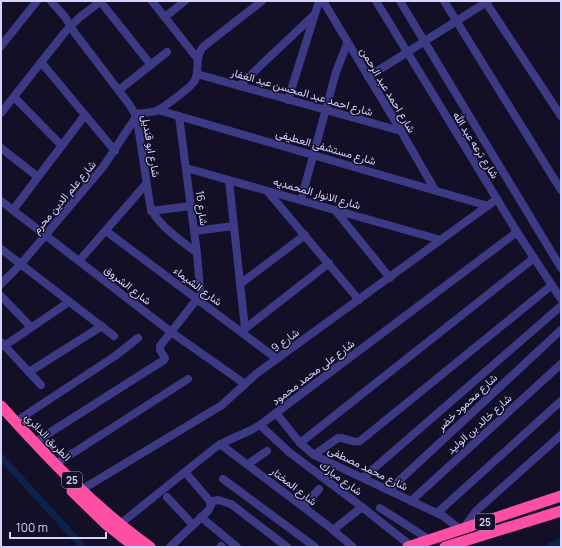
<svg xmlns="http://www.w3.org/2000/svg" width="562" height="548" viewBox="0 0 562 548" font-family="Manrope,Vazirmatn,sans-serif">
<rect width="100%" height="100%" fill="#130f26"/>
<g fill="none" stroke-linecap="round" stroke-linejoin="round">
<g stroke="#0c2248" stroke-width="7">
<path d="M 1,457 L 83,547"/>
<path d="M 549,547 L 561,542"/>
</g>
<g stroke="#3d3a85" stroke-width="8">
<path d="M 51,1 L 65,17 L 74,32 L 129,104 L 135,114 L 138,126 L 150,205 C 156,225 181,240 197,253"/>
<path d="M 100,1 L 151,65"/>
<path d="M 152,1 L 197,58"/>
<path d="M 323,1 L 401,131 L 435,190"/>
<path d="M 376,1 L 517,232 L 561,299"/>
<path d="M 400,1 L 561,268"/>
<path d="M 444,1 L 561,190"/>
<path d="M 485,1 L 561,116"/>
<path d="M 165,17 L 185,1"/>
<path d="M 1,46 L 37,1"/>
<path d="M 41,62 L 115,151"/>
<path d="M 197,74 L 401,131"/>
<path d="M 368,77 L 488,1"/>
<path d="M 239,86 L 313,16"/>
<path d="M 119,90 L 167,52"/>
<path d="M 14,97 L 62,146"/>
<path d="M 288,100 L 319,1"/>
<path d="M 158,110 L 488,206"/>
<path d="M 1,113 L 65,32 L 80,17 L 101,1"/>
<path d="M 135,114 C 142,113 149,113 156,111 C 163,108 193,86 195,80 C 200,68 194,59 203,47 L 262,1"/>
<path d="M 179,116 L 197,253 L 201,302"/>
<path d="M 1,148 L 38,177"/>
<path d="M 186,168 L 441,240"/>
<path d="M 229,180 L 245,329"/>
<path d="M 268,192 L 359,300"/>
<path d="M 301,200 L 336,72 L 347,44"/>
<path d="M 1,201 L 171,332 L 245,384"/>
<path d="M 13,210 L 85,115"/>
<path d="M 335,210 L 390,278"/>
<path d="M 151,211 L 191,206"/>
<path d="M 106,231 L 277,359"/>
<path d="M 194,231 L 234,226"/>
<path d="M 1,249 L 114,336"/>
<path d="M 79,261 L 146,184"/>
<path d="M 1,284 L 21,264 L 103,167 L 136,117"/>
<path d="M 240,284 L 305,235"/>
<path d="M 1,296 L 31,327"/>
<path d="M 242,331 L 329,263"/>
<path d="M 1,342 L 41,385"/>
<path d="M 4,346 L 69,302"/>
<path d="M 29,372 L 102,326"/>
<path d="M 276,413 L 300,443 L 314,455 L 443,516 L 461,530"/>
<path d="M 15,422 L 115,356 L 138,338"/>
<path d="M 260,425 L 289,452 L 362,507 L 411,546"/>
<path d="M 35,442 L 164,360 L 165,358 L 160,350 L 160,346 L 197,299"/>
<path d="M 300,443 L 534,258"/>
<path d="M 220,444 L 327,525 L 353,547"/>
<path d="M 314,455 L 338,438 C 346,437 352,444 360,441 L 552,285"/>
<path d="M 56,464 L 188,379"/>
<path d="M 248,464 L 267,451"/>
<path d="M 363,478 L 561,306"/>
<path d="M 223,479 L 315,547"/>
<path d="M 81,490 L 222,405 L 256,374 L 497,199"/>
<path d="M 389,490 L 561,330"/>
<path d="M 167,497 L 193,525"/>
<path d="M 411,501 L 561,364"/>
<path d="M 210,502 L 218,500 L 231,504 L 287,547"/>
<path d="M 303,507 L 319,489"/>
<path d="M 380,508 L 430,540"/>
<path d="M 437,513 L 561,401"/>
<path d="M 201,517 L 237,547"/>
<path d="M 120,524 L 216,447 C 230,438 246,434 260,425 L 517,232"/>
<path d="M 333,530 L 362,507"/>
<path d="M 462,530 L 476,511 L 561,435"/>
<path d="M 221,546 L 222,547"/>
<path d="M 170,547 L 208,511 L 211,505 L 209,500 L 185,472"/>
</g>
<g stroke="#ff4fa3" stroke-width="11">
<path d="M 1,406 C 47,457 94,507 150,547"/>
<path d="M 72,491 L 107,525 L 135,547"/>
<path d="M 408,547 L 561,496"/>
<path d="M 445,547 L 561,511"/>
</g>
</g>
<g text-anchor="middle" stroke-width="3" stroke-linejoin="round" paint-order="stroke">
<g fill="#130f26" stroke="#9e99be" stroke-width="1">
<rect x="62" y="472" width="20" height="16" rx="3"/>
<rect x="475" y="514" width="20" height="16" rx="3"/>
</g>
<g font-size="10" font-weight="bold" fill="#d9d4ff">
<text x="72" y="484">25</text>
<text x="485" y="526">25</text>
</g>
<g font-size="11" fill="#d9d4ff" stroke="#130f26">
<text transform="translate(388 90) rotate(59)" y="4">شارع احمد عبد الرحمن</text>
<text transform="translate(302 92) rotate(16)" y="4">شارع احمد عبد المحسن عبد الغفار</text>
<text transform="translate(476 145) rotate(58)" y="4">شارع ترعه عبد الله</text>
<text transform="translate(151 146) rotate(80)" y="4">شارع ابو قنديل</text>
<text transform="translate(326 147) rotate(16)" y="4">شارع مستشفى العطيفى</text>
<text transform="translate(317 193) rotate(16)" y="4">شارع الانوار المحمديه</text>
<text transform="translate(64 197) rotate(-50)" y="4">شارع علم الدين محرم</text>
<text transform="translate(202 208) rotate(83)" y="4">شارع 16</text>
<text transform="translate(128 285) rotate(38)" y="4">شارع الشروق</text>
<text transform="translate(198 286) rotate(37)" y="4">شارع الشيماء</text>
<text transform="translate(285 340) rotate(-36)" y="4">شارع 9</text>
<text transform="translate(313 372) rotate(-37)" y="4">شارع على محمد محمود</text>
<text transform="translate(467 402) rotate(-43)" y="4">شارع محمود خضر</text>
<text transform="translate(479 424) rotate(-42)" y="4">شارع خالد بن الوليد</text>
<text transform="translate(48 437) rotate(46)" y="4">الطريق الدائري</text>
<text transform="translate(368 468) rotate(26)" y="4">شارع محمد مصطفى</text>
<text transform="translate(341 478) rotate(36)" y="4">شارع مبارك</text>
<text transform="translate(294 486) rotate(38)" y="4">شارع المختار</text>
</g>
</g>
<rect width="562" height="548" fill="none" stroke="#d9d4ff" stroke-width="4"/>
<path d="M10 532v6h96v-6" fill="none" stroke="#d9d4ff" stroke-width="2"/>
<text x="16" y="532" font-size="12" fill="#d9d4ff" stroke="#130f26" stroke-width="3" paint-order="stroke">100 m</text>
</svg>
